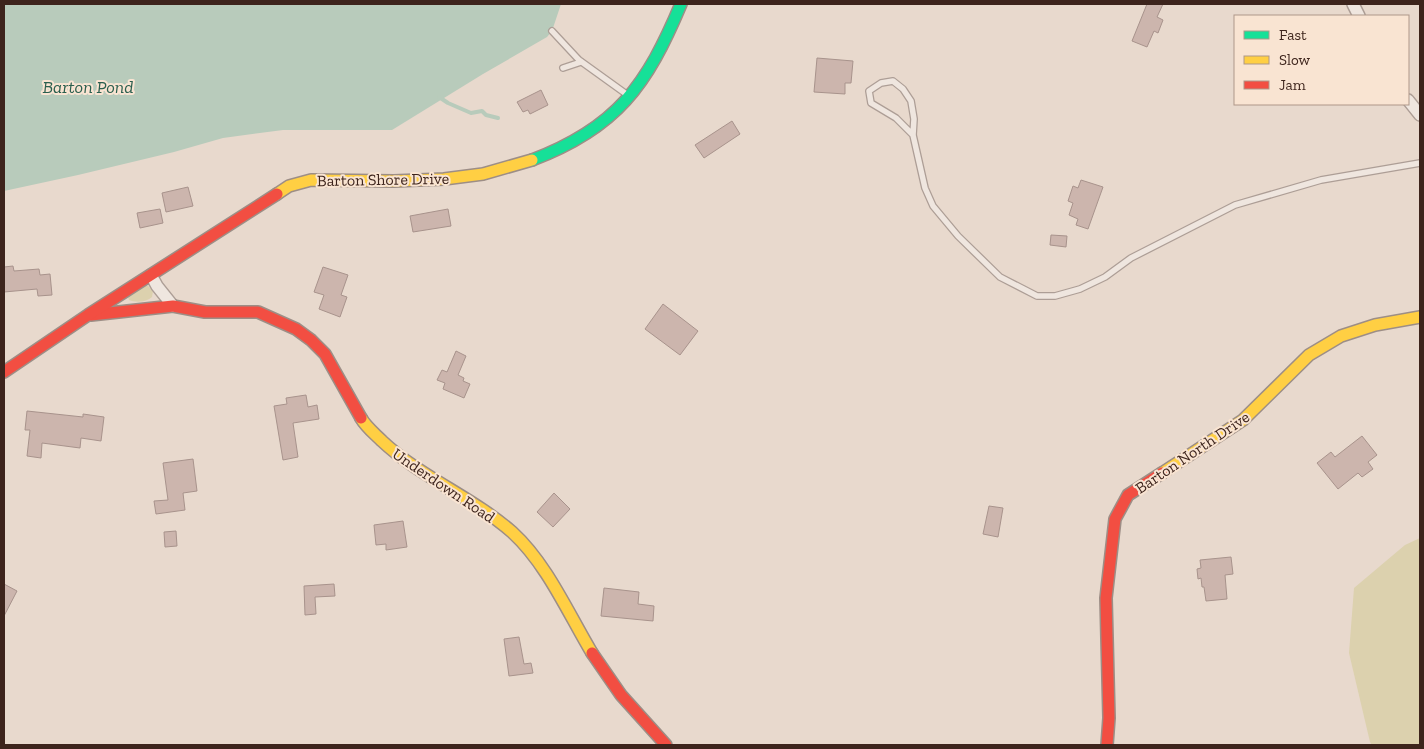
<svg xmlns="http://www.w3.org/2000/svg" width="1424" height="749" viewBox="0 0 1424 749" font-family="'Zilla Slab',serif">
<rect width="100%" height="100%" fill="#e8d9cd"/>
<g fill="#dcd1ae">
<path d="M 142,286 L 148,286 L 153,291 L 152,297 C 147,302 136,303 129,300 L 128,297 Z"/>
<path d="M 1420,538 L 1420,745 L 1372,745 L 1370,742 L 1349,653 L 1354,588 L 1405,545 Z"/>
</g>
<path fill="#b8cbbb" d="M 4,4 L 561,4 L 552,31 L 547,37 L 483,74 L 392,130 L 283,130 L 223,138 L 174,152 L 78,175 L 4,191 Z"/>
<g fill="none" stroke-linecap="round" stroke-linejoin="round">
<path stroke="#b8cbbb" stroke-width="4" d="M 439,97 L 448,103 L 471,113 L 482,111 L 486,115 L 498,118"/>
</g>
<g fill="#ccb5ad" stroke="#a8938c">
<path d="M 1147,4 L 1163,4 L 1157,17 L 1163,20 L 1158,33 L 1154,31 L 1147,47 L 1132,41 Z"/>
<path d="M 817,58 L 853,61 L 851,83 L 845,83 L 845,94 L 814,92 Z"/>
<path d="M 541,90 L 548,105 L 530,114 L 528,110 L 523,112 L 517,102 Z"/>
<path d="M 732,121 L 740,134 L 704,158 L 695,145 Z"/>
<path d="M 1081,180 L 1103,187 L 1088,229 L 1076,225 L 1078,219 L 1069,215 L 1073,203 L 1068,201 L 1073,186 L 1078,188 Z"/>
<path d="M 188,187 L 193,206 L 166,212 L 162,193 Z"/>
<path d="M 160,209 L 163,223 L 140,228 L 137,213 Z"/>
<path d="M 448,209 L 451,226 L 413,232 L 410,216 Z"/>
<path d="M 1051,235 L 1067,236 L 1066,247 L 1050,245 Z"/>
<path d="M 13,266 L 14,271 L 39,269 L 40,275 L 50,274 L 52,295 L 38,296 L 37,289 L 4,292 L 4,267 Z"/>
<path d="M 323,267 L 348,275 L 341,295 L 347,297 L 340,317 L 319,309 L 324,295 L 314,292 Z"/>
<path d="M 663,304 L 698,331 L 680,355 L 645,329 Z"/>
<path d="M 456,351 L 466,356 L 458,375 L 464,378 L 463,381 L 470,384 L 464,398 L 443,389 L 445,383 L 437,380 L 442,370 L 447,372 Z"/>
<path d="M 306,395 L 308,407 L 317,405 L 319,419 L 293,423 L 298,457 L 283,460 L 274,406 L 287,404 L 286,398 Z"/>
<path d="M 27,411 L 83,417 L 83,414 L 104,417 L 101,441 L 81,438 L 80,448 L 42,443 L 41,458 L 27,456 L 30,430 L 25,430 Z"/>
<path d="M 1362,436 L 1377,455 L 1368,462 L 1373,469 L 1362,477 L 1358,473 L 1338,489 L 1317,463 L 1331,452 L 1335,457 Z"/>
<path d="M 193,459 L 197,491 L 183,493 L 185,510 L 156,514 L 154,501 L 168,500 L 163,463 Z"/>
<path d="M 554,493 L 570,509 L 553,527 L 537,512 Z"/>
<path d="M 989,506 L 1003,508 L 998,537 L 983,534 Z"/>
<path d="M 403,521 L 407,547 L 386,550 L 386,544 L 376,545 L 374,525 Z"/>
<path d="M 176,531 L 177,546 L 165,547 L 164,532 Z"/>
<path d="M 1231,557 L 1233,574 L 1225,575 L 1227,599 L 1206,601 L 1204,587 L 1202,587 L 1201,578 L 1198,579 L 1197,569 L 1201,568 L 1200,560 Z"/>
<path d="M 4,584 L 17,591 L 4,616 Z"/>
<path d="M 334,584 L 335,596 L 315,597 L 316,614 L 305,615 L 304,586 Z"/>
<path d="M 604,588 L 639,592 L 638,604 L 654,606 L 653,621 L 601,616 Z"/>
<path d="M 519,637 L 524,664 L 531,663 L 533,673 L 509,676 L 504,639 Z"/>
</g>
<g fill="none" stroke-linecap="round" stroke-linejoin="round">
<defs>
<g id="lane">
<path d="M 552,31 L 579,60 L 629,96"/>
<path d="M 563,68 L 581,62"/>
<path d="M 913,135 L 896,118 L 871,103 L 869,91 L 881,83 L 893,81 L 903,89 L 911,101 L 914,119 L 913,135 L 925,188 L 933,206 L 958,236 L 1000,277 L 1037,296 L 1055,296 L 1080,289 L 1105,277 L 1131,258 L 1235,205 L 1321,180 L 1420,163"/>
</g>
<g id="street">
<path d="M 1353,4 L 1359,16"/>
<path d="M 1408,100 L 1420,115"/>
<path d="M 151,275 L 157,286 L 173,306"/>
</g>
<path id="fast" d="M 532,160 C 617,128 647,85 681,4"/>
<g id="slow">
<path d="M 277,194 L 289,186 L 311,180 L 394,181 L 444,179 L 483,174 L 532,160"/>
<path d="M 361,418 C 366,427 374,433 382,441 C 420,477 472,497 512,532 C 547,564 568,613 592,653"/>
<path d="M 1162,473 L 1243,420 L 1309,355 L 1341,336 L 1375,325 L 1420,317"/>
</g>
<g id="jam">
<path d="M 91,315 L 173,306 L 205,312 L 258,312 L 296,329 L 311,340 L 325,354 L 361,418"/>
<path d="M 4,372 L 88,315 L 277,194"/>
<path d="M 592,653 L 621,695 L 666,745"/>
<path d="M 1107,745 L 1109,718 L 1106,598 L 1115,519 L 1128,495 L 1162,473"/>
</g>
</defs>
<use href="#lane" stroke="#ad9e96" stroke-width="8"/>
<use href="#street" stroke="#ad9e96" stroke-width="14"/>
<use href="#fast" stroke="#9d8e86" stroke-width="14"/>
<use href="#slow" stroke="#9d8e86" stroke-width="14"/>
<use href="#jam" stroke="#9d8e86" stroke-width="14"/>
<use href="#lane" stroke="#efe6df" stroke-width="5.5"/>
<use href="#street" stroke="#efe6df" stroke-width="11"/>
<use href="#fast" stroke="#16e098" stroke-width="11"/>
<use href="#slow" stroke="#ffcf43" stroke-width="11"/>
<use href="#jam" stroke="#f24e42" stroke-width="11"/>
</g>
<g text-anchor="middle" stroke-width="4" stroke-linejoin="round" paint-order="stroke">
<g font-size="16" fill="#3d241c" stroke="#f9e4d2">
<text transform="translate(383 179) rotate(-1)" y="6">Barton Shore Drive</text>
<text transform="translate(1192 452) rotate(-34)" y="6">Barton North Drive</text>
<text transform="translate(444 485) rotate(34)" y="6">Underdown Road</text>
</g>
<g font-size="18" font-style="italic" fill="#2a5f4e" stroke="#f9e4d2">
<text x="88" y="93">Barton Pond</text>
</g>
</g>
<rect width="1424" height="749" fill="none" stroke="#3d241c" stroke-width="10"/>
<rect x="1234" y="15" width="175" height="90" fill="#f9e4d2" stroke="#ae9789"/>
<rect x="1244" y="31" width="25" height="8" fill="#16e098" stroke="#ae9789"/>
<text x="1279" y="40" font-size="15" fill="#3d241c">Fast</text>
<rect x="1244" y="56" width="25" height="8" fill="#ffcf43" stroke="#ae9789"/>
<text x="1279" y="65" font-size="15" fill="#3d241c">Slow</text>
<rect x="1244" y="81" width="25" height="8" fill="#f24e42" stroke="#ae9789"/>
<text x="1279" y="90" font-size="15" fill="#3d241c">Jam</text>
</svg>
